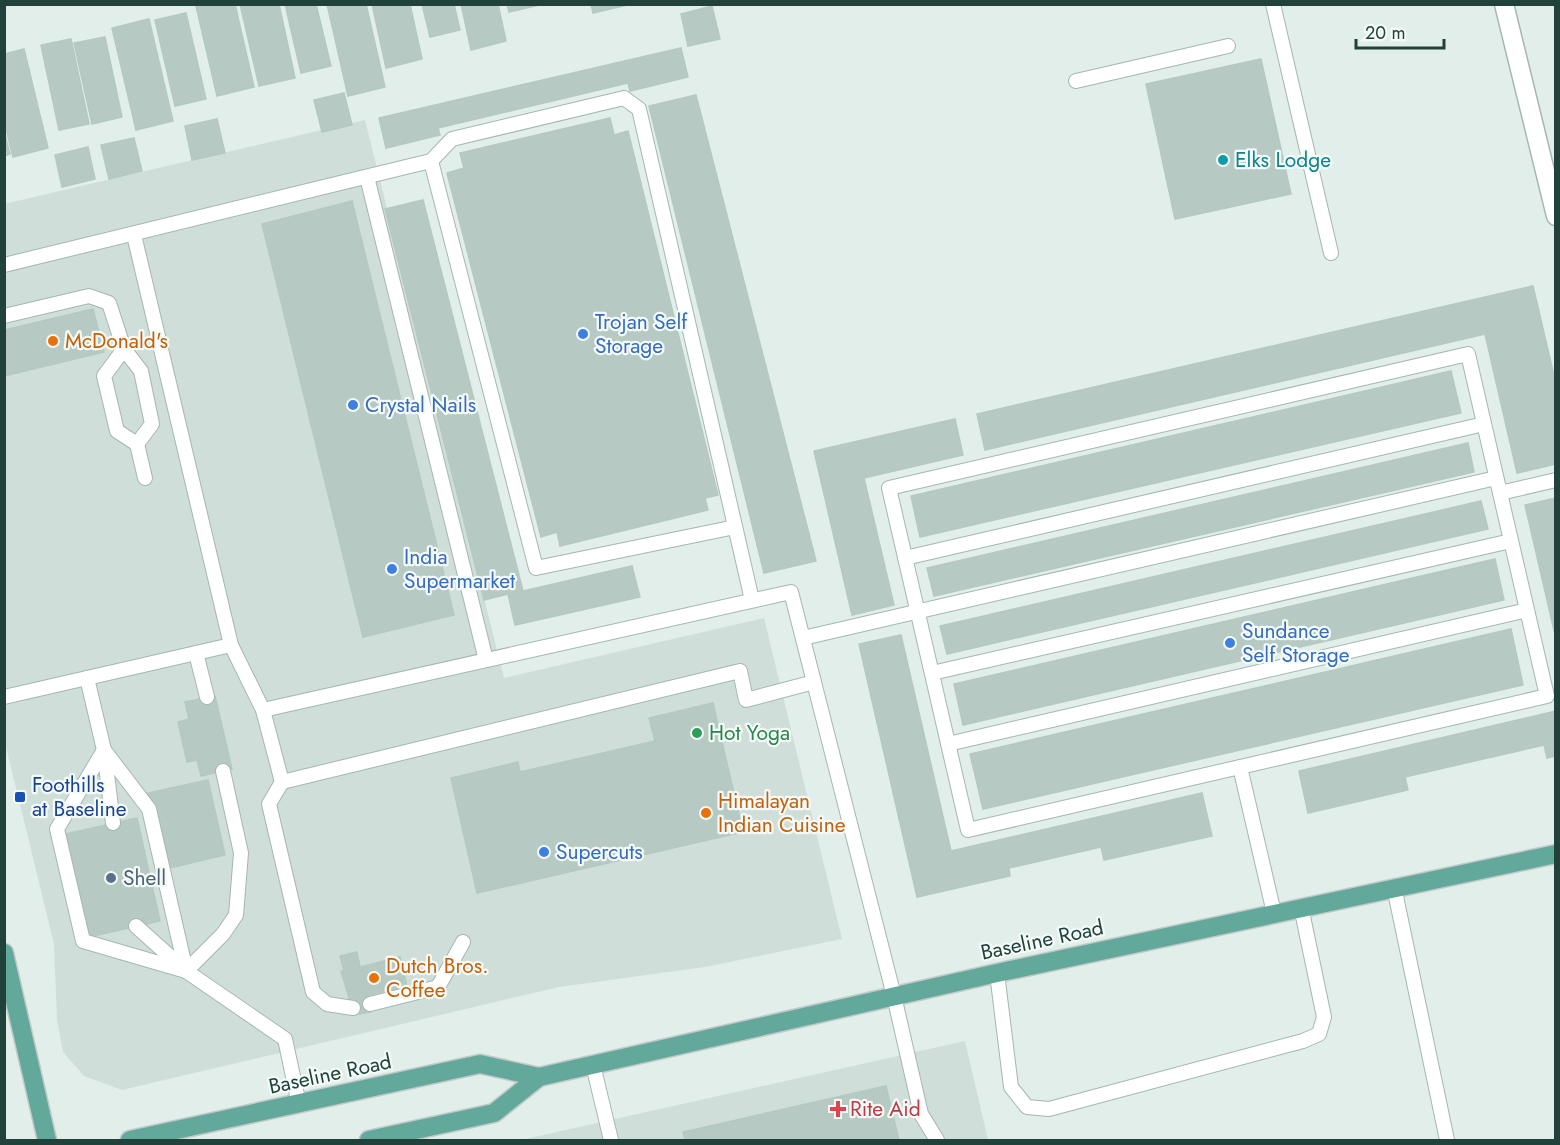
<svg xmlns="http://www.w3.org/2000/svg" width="1560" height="1145" viewBox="0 0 1560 1145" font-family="Jost,sans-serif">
<rect width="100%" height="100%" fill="#e2eeea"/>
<g fill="#d0ded9">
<path d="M 365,120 L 504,678 L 764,618 L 842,939 L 705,967 L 559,987 L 122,1090 L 84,1076 L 63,1052 L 57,1020 L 54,944 L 5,743 L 4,204 Z"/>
<path d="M 965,1041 L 988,1140 L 521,1140 Z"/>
</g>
<g fill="#b7c9c3" stroke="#b4c9c1" stroke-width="1.5">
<path d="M 203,4 L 235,4 L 254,87 L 217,96 L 196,6 Z"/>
<path d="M 240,4 L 279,4 L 295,78 L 259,86 Z"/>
<path d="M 285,4 L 316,4 L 331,66 L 301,73 Z"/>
<path d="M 327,4 L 366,4 L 385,87 L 348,96 Z"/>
<path d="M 372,4 L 410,4 L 422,59 L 386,68 Z"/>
<path d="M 422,4 L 454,4 L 460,30 L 430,37 Z"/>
<path d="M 461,4 L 498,4 L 506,41 L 471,50 Z"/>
<path d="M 507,4 L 540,4 L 540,5 L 509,12 Z"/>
<path d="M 591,4 L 628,4 L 628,5 L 593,13 Z"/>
<path d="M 712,6 L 720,39 L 688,46 L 681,14 Z"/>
<path d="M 186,13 L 206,99 L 175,106 L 155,20 Z"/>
<path d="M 149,19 L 173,121 L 136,130 L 112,28 Z"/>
<path d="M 105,37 L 122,117 L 92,124 L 74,43 Z"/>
<path d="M 71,39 L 89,124 L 59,130 L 41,45 Z"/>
<path d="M 681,48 L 688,77 L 630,91 L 628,83 L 438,128 L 440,135 L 386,148 L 379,118 Z"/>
<path d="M 24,49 L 48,148 L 13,157 L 4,121 L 4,54 Z"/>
<path d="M 1261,59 L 1291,194 L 1175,219 L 1146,84 Z"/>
<path d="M 344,93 L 352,125 L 322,132 L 314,100 Z"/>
<path d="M 696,95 L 816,561 L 764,573 L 649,106 Z"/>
<path d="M 610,118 L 614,135 L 628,131 L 718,495 L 705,498 L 708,510 L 560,546 L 557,532 L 541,537 L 447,173 L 464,168 L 460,153 Z"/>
<path d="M 217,119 L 225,153 L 192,160 L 185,126 Z"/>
<path d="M 4,131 L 10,154 L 4,156 Z"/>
<path d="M 134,138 L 142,171 L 109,179 L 101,145 Z"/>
<path d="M 88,147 L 95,179 L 62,187 L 55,155 Z"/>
<path d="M 423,200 L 523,591 L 632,566 L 640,597 L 515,625 L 508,594 L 484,600 L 385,209 Z"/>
<path d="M 352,201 L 454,615 L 363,637 L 262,224 Z"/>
<path d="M 1533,286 L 1556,384 L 1556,464 L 1517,473 L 1485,334 L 985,450 L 977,414 Z"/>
<path d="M 93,309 L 104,352 L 4,376 L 4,330 Z"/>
<path d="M 1451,371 L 1461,413 L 920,537 L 911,496 Z"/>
<path d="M 955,419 L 963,455 L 864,478 L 894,605 L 852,615 L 814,451 Z"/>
<path d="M 1468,443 L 1474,472 L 934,596 L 927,568 Z"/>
<path d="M 1556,498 L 1556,639 L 1525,505 Z"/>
<path d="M 1481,501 L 1488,529 L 947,654 L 940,626 Z"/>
<path d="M 1495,559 L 1504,600 L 963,725 L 954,684 Z"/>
<path d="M 1511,629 L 1523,685 L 983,809 L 970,754 Z"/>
<path d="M 901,635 L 951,851 L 1202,793 L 1212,836 L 1104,860 L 1101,847 L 1009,868 L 1010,876 L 917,897 L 859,644 Z"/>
<path d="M 215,696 L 232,769 L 201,776 L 197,760 L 187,762 L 178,722 L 189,719 L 185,702 Z"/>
<path d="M 713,703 L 743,832 L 477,893 L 451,778 L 518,762 L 520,772 L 655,741 L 649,718 Z"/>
<path d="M 1556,711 L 1556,756 L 1547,758 L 1544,745 L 1405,777 L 1408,790 L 1308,813 L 1299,771 Z"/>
<path d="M 208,780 L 225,855 L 165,869 L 148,793 Z"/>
<path d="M 137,818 L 160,921 L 84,938 L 61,835 Z"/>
<path d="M 357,952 L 360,967 L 400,957 L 407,986 L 368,995 L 371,1012 L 354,1015 L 341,971 L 344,971 L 340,956 Z"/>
<path d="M 886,1086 L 899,1140 L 685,1140 L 683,1132 Z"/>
</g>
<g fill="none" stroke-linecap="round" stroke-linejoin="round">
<defs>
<g id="lane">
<path d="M 1273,4 L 1331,253"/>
<path d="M 1076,81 L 1228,46"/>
<path d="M 431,161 L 536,568 L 735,527"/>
<path d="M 367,177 L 486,660"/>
<path d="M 134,235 L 231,645 L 263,710 L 282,782 L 740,671 L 746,700 L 814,682"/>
<path d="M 4,265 L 410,166 L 431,161 L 452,139 L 624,98 L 639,109 L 752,600"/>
<path d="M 4,316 L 89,296 L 109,303 L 124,349 L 104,376 L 117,431 L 137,444"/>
<path d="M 124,349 L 141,371 L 152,424 L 137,444 L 145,478"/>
<path d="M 905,558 L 1484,424"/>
<path d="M 803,638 L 1496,478"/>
<path d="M 196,653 L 207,697"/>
<path d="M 932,673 L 1511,541"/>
<path d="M 87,678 L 104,750 L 113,823"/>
<path d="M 4,697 L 231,645"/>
<path d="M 263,710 L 791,592 L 894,996 L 921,1114 L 937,1140"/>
<path d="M 948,744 L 1527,610"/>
<path d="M 104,750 L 149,809 L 186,971 L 83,941 L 57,829 Z"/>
<path d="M 1240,767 L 968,830 L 889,488 L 1468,354 L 1500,493 L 1556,480"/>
<path d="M 282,782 L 269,804 L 313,992 L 327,1004 L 353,1008"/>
<path d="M 1394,887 L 1447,1140"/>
<path d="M 1274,913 L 1240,767 L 1547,696 L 1500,493"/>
<path d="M 136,926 L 186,971 L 285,1039 L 299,1104"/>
<path d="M 186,971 L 223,934 L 236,915 L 241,853 L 223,771"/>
<path d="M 997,973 L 1011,1087 L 1027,1107 L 1049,1109 L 1303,1041 L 1319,1034 L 1324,1017 L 1301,907"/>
<path d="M 370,1004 L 438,987 L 463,942"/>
<path d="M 593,1065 L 611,1140"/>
</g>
<path id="street" d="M 1504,4 L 1556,216"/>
<g id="primary">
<path d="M 4,953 L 47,1140"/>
<path d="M 130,1140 L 480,1064 L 539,1077"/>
<path d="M 369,1140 L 494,1113 L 539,1077 L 997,973 L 1556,854"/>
</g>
</defs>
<use href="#lane" stroke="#a4b7b2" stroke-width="16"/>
<use href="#street" stroke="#a4b7b2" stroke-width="21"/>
<use href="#primary" stroke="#c1cac8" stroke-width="21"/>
<use href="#lane" stroke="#fff" stroke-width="14"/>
<use href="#street" stroke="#fff" stroke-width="18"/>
<use href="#primary" stroke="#62a99b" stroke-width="18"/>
</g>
<circle fill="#0f9aa8" stroke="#f4faf7" stroke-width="2" cx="1223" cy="160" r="6"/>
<g fill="#3f7fe0" stroke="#f4faf7" stroke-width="2">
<circle cx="583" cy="334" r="6"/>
<circle cx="353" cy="405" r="6"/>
<circle cx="392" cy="569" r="6"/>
<circle cx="1230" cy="643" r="6"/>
<circle cx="544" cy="852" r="6"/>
</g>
<g fill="#e8710a" stroke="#f4faf7" stroke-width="2">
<circle cx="53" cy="341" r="6"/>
<circle cx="706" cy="813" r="6"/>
<circle cx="374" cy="978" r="6"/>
</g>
<circle fill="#2e9e5b" stroke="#f4faf7" stroke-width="2" cx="697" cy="733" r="6"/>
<rect fill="#1a4fb4" stroke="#f4faf7" stroke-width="2" x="14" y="791" width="12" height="12" rx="3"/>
<circle fill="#5c6f8a" stroke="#f4faf7" stroke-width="2" cx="111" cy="878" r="6"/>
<path fill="#e0444e" stroke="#f4faf7" stroke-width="2" d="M835 1100h6v6h6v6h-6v6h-6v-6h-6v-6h6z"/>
<g text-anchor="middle" stroke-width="4.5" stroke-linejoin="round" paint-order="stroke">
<g font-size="21" fill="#0d838f" stroke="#f4faf7" text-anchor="start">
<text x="1235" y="167">Elks Lodge</text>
</g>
<g font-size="21" fill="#366cbe" stroke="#f4faf7" text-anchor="start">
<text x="595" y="329">Trojan Self<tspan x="595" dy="24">Storage</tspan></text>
<text x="365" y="412">Crystal Nails</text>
<text x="404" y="564">India<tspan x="404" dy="24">Supermarket</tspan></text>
<text x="1242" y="638">Sundance<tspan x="1242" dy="24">Self Storage</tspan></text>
<text x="556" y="859">Supercuts</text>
</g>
<g font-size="21" fill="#c56008" stroke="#f4faf7" text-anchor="start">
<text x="65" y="348">McDonald's</text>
<text x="718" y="808">Himalayan<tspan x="718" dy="24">Indian Cuisine</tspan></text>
<text x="386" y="973">Dutch Bros.<tspan x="386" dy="24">Coffee</tspan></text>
</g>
<g font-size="21" fill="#27864d" stroke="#f4faf7" text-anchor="start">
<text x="709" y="740">Hot Yoga</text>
</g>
<g font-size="21" fill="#164399" stroke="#f4faf7" text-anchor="start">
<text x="32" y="792">Foothills<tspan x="32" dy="24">at Baseline</tspan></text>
</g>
<g font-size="21" fill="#4e5e75" stroke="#f4faf7" text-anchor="start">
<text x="123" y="885">Shell</text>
</g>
<g font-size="21" fill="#20423b" stroke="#f4faf7">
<text transform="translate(1042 940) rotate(-12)" y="7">Baseline Road</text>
<text transform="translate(330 1074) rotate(-12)" y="7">Baseline Road</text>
</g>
<g font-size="21" fill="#be3a42" stroke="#f4faf7" text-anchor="start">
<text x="850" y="1116">Rite Aid</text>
</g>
</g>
<rect width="1560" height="1145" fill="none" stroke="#20423b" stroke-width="12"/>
<path d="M1356 39v9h88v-9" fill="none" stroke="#20423b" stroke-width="3"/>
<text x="1365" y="39" font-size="18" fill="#20423b" stroke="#f4faf7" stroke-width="4.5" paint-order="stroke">20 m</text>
</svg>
